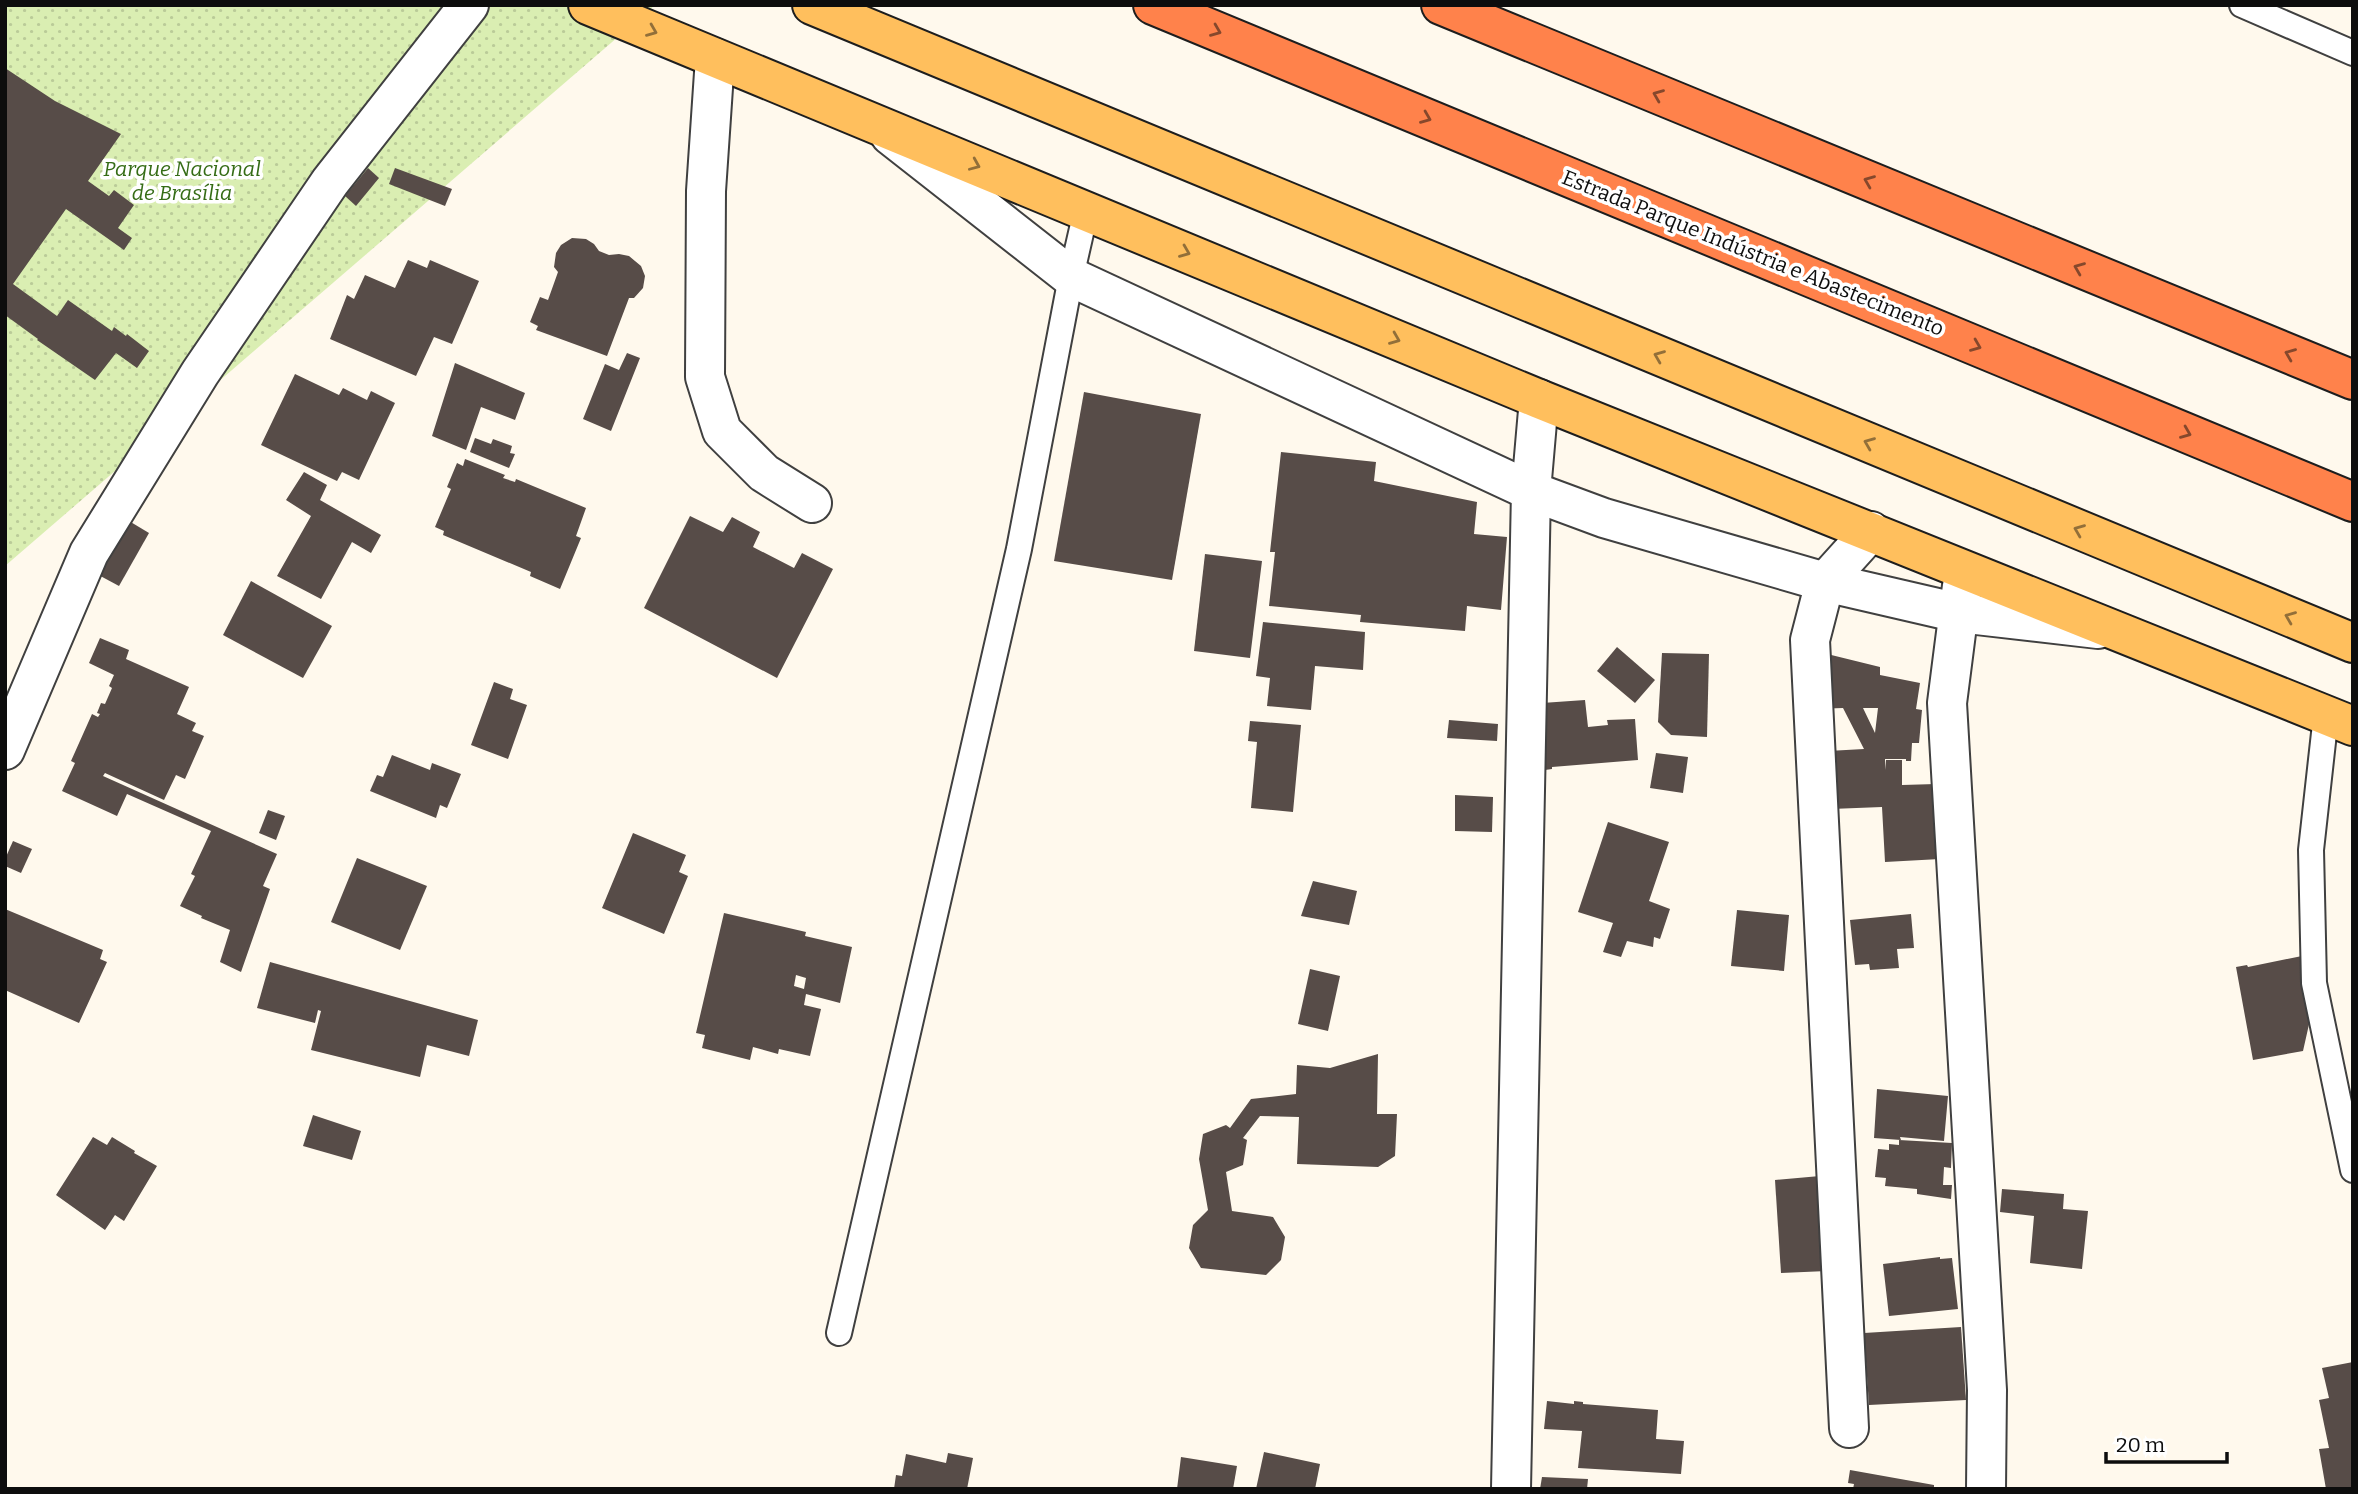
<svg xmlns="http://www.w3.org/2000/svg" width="2358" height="1494" viewBox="0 0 2358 1494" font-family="Bitter,serif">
<defs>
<pattern id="park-dots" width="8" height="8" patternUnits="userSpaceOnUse" patternTransform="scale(1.75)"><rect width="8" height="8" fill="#daeeb2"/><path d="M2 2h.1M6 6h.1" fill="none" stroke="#bacb98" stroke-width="1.8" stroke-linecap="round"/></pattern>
</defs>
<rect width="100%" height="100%" fill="#fff9ed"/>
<path fill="url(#park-dots)" d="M 5,5 L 655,5 L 5,566 Z"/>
<g fill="#574c48" fill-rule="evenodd">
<path d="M 5,68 L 55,101 L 121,134 L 88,181 L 109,196 L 114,190 L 134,205 L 118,228 L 132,238 L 124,250 L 66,209 L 13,284 L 57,316 L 68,300 L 112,331 L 114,327 L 126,336 L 127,334 L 149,351 L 137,368 L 116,353 L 95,380 L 37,340 L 38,339 L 5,315 Z"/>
<path d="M 368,168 L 379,178 L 356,206 L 345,196 Z"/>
<path d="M 395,168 L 452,189 L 445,206 L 389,184 Z"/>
<path d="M 572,238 L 586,239 L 594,244 L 599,251 L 609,255 L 619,254 L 629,256 L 641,266 L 645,276 L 643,288 L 634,298 L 629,298 L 607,356 L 536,330 L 538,326 L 530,322 L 540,297 L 548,300 L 558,272 L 554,267 L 556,253 L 561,245 Z"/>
<path d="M 408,260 L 427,268 L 430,260 L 479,281 L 452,344 L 434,337 L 416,376 L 330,339 L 347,295 L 354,299 L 365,275 L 395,288 Z"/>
<path d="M 627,353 L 640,358 L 611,431 L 583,419 L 605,364 L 619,370 Z"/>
<path d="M 455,363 L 525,393 L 515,420 L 481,407 L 466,450 L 432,436 Z"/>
<path d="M 295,374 L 339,395 L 343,388 L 367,400 L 371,391 L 395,403 L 359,480 L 342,472 L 337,481 L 261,445 Z"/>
<path d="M 1084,392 L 1201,414 L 1172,580 L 1054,561 Z"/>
<path d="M 475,438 L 491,444 L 493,439 L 512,446 L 510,453 L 515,454 L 509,468 L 470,452 Z"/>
<path d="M 1281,452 L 1376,462 L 1374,481 L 1477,502 L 1474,534 L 1507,537 L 1501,610 L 1467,606 L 1465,631 L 1360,622 L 1361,615 L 1269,606 L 1275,552 L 1270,552 Z"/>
<path d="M 465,459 L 505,475 L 503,478 L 515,482 L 516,479 L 586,508 L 576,536 L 581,538 L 560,589 L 530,576 L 531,572 L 443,535 L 444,531 L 435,527 L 451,489 L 447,487 L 457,463 L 463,466 Z"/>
<path d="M 304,472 L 327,485 L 320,500 L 381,535 L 371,553 L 352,542 L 321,599 L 277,576 L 311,516 L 286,500 Z"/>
<path d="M 119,515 L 149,533 L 119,586 L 93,572 Z"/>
<path d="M 690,516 L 723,532 L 732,517 L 760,532 L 753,547 L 794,568 L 802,553 L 833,569 L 777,678 L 644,608 Z"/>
<path d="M 1205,554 L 1262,561 L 1250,658 L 1194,651 Z"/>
<path d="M 251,581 L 332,626 L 303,678 L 223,635 Z"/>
<path d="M 1263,622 L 1365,632 L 1363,670 L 1315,666 L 1311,710 L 1267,706 L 1270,678 L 1256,676 Z"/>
<path d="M 100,638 L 129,650 L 126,659 L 189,687 L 177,714 L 196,723 L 192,731 L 204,736 L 185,779 L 176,775 L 164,800 L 105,773 L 103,776 L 277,854 L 263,886 L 270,889 L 241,972 L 220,962 L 230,930 L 201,918 L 202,916 L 180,906 L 195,876 L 191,874 L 211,831 L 127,794 L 117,816 L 62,791 L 75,763 L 71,761 L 92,714 L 98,717 L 100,714 L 97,713 L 101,703 L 105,704 L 112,688 L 109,686 L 114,675 L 89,663 Z"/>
<path d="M 1617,647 L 1655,680 L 1635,703 L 1597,671 Z"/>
<path d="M 1811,650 L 1880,667 L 1880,675 L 1920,683 L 1916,709 L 1922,710 L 1919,743 L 1912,743 L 1911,761 L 1906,761 L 1906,759 L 1885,759 L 1885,770 L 1886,760 L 1902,760 L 1902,785 L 1936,784 L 1940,859 L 1885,862 L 1882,807 L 1831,809 L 1828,751 L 1864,749 L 1843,708 L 1814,709 ZM 1863,708 L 1878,708 L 1875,733 Z"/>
<path d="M 1662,653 L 1709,654 L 1707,737 L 1671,735 L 1658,722 Z"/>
<path d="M 494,682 L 513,689 L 510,699 L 527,705 L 508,759 L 471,745 Z"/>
<path d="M 1585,700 L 1588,727 L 1608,725 L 1607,720 L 1635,719 L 1638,760 L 1552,767 L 1552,769 L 1545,770 L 1542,703 Z"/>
<path d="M 1449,720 L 1498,724 L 1497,741 L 1447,738 Z"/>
<path d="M 1250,721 L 1301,725 L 1293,812 L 1251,808 L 1257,742 L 1248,741 Z"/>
<path d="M 1656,753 L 1688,757 L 1683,793 L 1650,788 Z"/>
<path d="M 392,755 L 430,770 L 432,763 L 461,774 L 447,808 L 440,805 L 436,818 L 370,791 L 377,775 L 383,777 Z"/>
<path d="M 1455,795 L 1493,797 L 1492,832 L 1455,831 Z"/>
<path d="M 268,810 L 285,816 L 276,840 L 259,833 Z"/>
<path d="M 1608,822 L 1669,842 L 1649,901 L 1670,909 L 1660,939 L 1654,937 L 1653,947 L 1627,941 L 1621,957 L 1603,952 L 1613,923 L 1578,912 Z"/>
<path d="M 633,833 L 686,855 L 679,872 L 688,876 L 664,934 L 602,908 Z"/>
<path d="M 13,841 L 32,849 L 21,873 L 5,866 L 5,859 Z"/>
<path d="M 357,858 L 427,886 L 400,950 L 331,922 Z"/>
<path d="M 1313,881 L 1357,891 L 1349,925 L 1301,916 Z"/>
<path d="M 5,909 L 103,950 L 100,959 L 107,962 L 79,1023 L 5,990 Z"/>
<path d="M 1737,910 L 1789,915 L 1784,971 L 1731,966 Z"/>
<path d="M 724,913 L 806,932 L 805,936 L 852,947 L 840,1003 L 806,994 L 804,1005 L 821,1009 L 810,1056 L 779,1049 L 778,1054 L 753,1047 L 750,1060 L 702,1048 L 705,1035 L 696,1033 ZM 796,975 L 806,978 L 804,989 L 794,986 Z"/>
<path d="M 1911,914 L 1914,948 L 1897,949 L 1899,968 L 1870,970 L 1869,964 L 1855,965 L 1850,920 Z"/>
<path d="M 2302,956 L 2312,1011 L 2303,1051 L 2253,1060 L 2236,967 L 2247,965 L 2248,967 Z"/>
<path d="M 270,962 L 478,1020 L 469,1056 L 427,1045 L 420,1077 L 311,1050 L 321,1011 L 318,1010 L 315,1023 L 257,1008 Z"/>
<path d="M 1310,969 L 1340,976 L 1328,1031 L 1298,1024 Z"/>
<path d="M 1378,1054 L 1377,1114 L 1397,1114 L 1395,1156 L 1378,1167 L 1297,1164 L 1299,1117 L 1260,1116 L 1243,1138 L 1247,1140 L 1243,1165 L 1226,1172 L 1232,1211 L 1273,1217 L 1285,1237 L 1281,1260 L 1266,1275 L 1201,1268 L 1189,1248 L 1193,1225 L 1208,1210 L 1199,1159 L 1203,1134 L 1226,1125 L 1230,1128 L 1251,1099 L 1296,1094 L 1297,1065 L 1330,1068 Z"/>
<path d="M 1877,1089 L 1948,1096 L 1944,1141 L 1900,1137 L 1901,1140 L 1874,1138 Z"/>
<path d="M 313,1115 L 361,1131 L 352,1160 L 303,1146 Z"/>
<path d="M 93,1137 L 107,1145 L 112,1137 L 135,1151 L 134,1153 L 157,1166 L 124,1221 L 115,1215 L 105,1230 L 56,1195 Z"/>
<path d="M 1899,1140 L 1952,1143 L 1951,1168 L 1944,1167 L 1943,1185 L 1952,1185 L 1951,1199 L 1917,1194 L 1917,1189 L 1885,1186 L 1886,1178 L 1875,1177 L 1878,1149 L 1889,1150 L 1889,1144 L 1899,1145 Z"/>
<path d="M 1820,1176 L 1827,1271 L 1781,1273 L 1775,1180 Z"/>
<path d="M 2002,1189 L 2064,1194 L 2063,1209 L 2088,1211 L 2082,1269 L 2030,1263 L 2034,1216 L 2000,1212 Z"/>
<path d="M 1940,1257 L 1940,1259 L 1952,1258 L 1958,1309 L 1889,1316 L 1883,1264 Z"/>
<path d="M 1961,1327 L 1966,1400 L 1869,1405 L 1864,1333 Z"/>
<path d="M 2353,1362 L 2353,1489 L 2326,1489 L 2319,1449 L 2329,1448 L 2319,1400 L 2329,1398 L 2322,1368 Z"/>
<path d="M 1547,1401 L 1574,1404 L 1574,1401 L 1583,1402 L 1583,1404 L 1658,1410 L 1656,1439 L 1684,1441 L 1681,1474 L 1578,1468 L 1582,1431 L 1544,1429 Z"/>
<path d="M 1264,1452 L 1320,1464 L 1315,1489 L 1256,1489 Z"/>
<path d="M 948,1453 L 973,1458 L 967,1489 L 894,1489 L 896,1475 L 902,1476 L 906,1454 L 946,1463 Z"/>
<path d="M 1181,1457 L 1237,1466 L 1233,1489 L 1177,1489 Z"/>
<path d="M 1850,1470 L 1934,1485 L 1934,1489 L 1853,1489 L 1854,1484 L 1848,1483 Z"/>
<path d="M 1542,1477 L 1588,1479 L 1587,1489 L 1540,1489 Z"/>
</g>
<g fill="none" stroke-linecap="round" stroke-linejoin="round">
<defs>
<g id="lane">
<path d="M 2242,5 L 2353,53"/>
<path d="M 2326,715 L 2311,850 L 2314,983 L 2353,1170"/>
<path d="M 839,1333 L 1019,549 L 1071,277 L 1086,211"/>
</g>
<g id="street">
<path d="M 715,58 L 706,191 L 705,377 L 722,431 L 764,473 L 812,503"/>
<path d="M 890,135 L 1071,277 L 1531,491 L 1604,518 L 1825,582 L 1959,613 L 2098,629"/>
<path d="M 1962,586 L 1947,703 L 1987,1390 L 1986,1489"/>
<path d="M 5,750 L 89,553 L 200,373 L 330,182 L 469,5"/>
<path d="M 1849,1428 L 1810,640 L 1825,582 L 1871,531"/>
<path d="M 1511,1489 L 1531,491 L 1539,399"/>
</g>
<g id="primary">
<path d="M 588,5 L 1539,399 L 2353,726"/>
<path d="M 812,5 L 2353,643"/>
</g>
<g id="highway">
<path d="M 1153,5 L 2353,502"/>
<path d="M 1441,5 L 2353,380"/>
</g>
</defs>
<use href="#lane" stroke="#404040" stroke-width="28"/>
<use href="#street" stroke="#404040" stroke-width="42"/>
<use href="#primary" stroke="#1e1e1e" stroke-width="42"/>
<use href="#highway" stroke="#1e1e1e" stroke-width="42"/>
<use href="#lane" stroke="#fff" stroke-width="24"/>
<use href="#street" stroke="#fff" stroke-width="38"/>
<use href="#primary" stroke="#ffbf5d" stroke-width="38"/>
<use href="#highway" stroke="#ff824b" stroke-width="38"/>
</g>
<defs><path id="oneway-chevron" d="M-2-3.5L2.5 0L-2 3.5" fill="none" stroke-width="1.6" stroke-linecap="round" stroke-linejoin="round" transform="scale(1.75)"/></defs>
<g stroke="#926f39">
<use href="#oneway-chevron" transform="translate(652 31) rotate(22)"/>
<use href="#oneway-chevron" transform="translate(975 165) rotate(23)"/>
<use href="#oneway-chevron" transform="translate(1185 252) rotate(22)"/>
<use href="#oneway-chevron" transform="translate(1395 339) rotate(22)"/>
<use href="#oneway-chevron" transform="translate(1659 356) rotate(-158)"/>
<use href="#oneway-chevron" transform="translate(1869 443) rotate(-158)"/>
<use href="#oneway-chevron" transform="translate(2079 530) rotate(-158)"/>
<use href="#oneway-chevron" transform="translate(2290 617) rotate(-158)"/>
</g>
<g stroke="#86482c">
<use href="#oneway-chevron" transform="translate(1216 31) rotate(22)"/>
<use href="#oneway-chevron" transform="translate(1658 95) rotate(-158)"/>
<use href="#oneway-chevron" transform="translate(1426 118) rotate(22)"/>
<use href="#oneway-chevron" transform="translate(1869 181) rotate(-158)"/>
<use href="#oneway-chevron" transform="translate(2079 268) rotate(-158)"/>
<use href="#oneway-chevron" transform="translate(1976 346) rotate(22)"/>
<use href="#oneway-chevron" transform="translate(2290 354) rotate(-158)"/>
<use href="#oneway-chevron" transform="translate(2186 433) rotate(22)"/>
</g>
<g text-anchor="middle" stroke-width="7" stroke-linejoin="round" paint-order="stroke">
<g font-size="21" font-style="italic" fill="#356c16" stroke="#fff">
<text x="182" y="176">Parque Nacional<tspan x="182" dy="24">de Brasília</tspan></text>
</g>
<g font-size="21" fill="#0d0d0d" stroke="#fff">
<text transform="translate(1753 253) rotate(22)" y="7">Estrada Parque Indústria e Abastecimento</text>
</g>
</g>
<rect width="2358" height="1494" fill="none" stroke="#0d0d0d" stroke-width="14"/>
<path d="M2106 1452v10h121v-10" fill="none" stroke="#0d0d0d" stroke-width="3.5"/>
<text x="2116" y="1452" font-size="21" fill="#0d0d0d" stroke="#ffffff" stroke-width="5" paint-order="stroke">20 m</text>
</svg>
